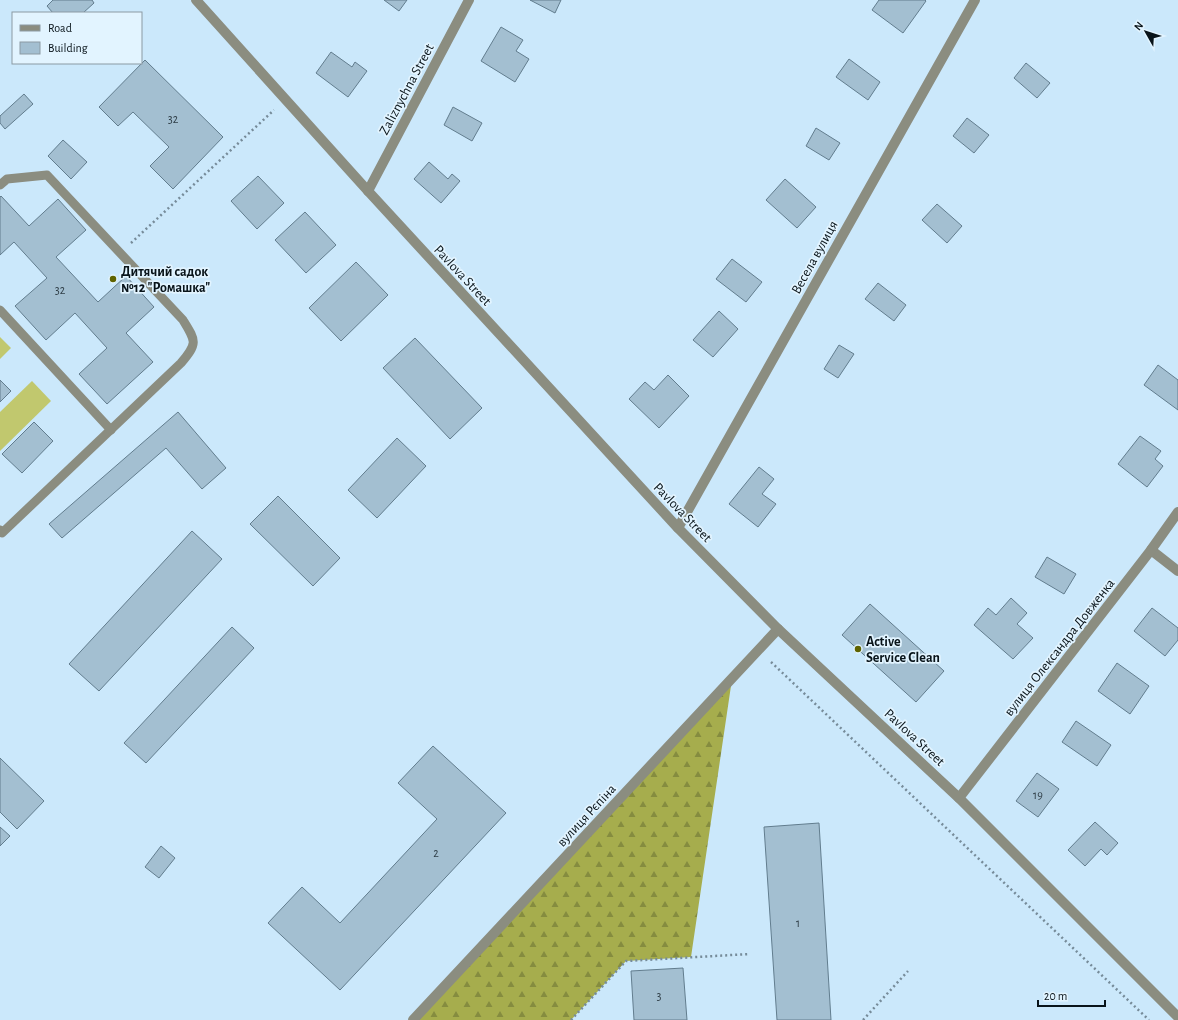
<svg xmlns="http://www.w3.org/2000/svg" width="1178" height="1020" viewBox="0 0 1178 1020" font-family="'Alegreya Sans',sans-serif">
<defs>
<pattern id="forest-firs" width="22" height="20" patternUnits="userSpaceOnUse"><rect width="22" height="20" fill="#a6ad4d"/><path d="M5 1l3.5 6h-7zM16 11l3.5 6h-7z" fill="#858c3f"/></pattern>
</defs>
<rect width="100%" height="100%" fill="#cbe8fb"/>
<g fill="#c1c86e">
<path d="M 0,337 L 11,348 L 0,359 Z"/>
<path d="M 32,381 L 51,401 L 0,451 L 0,412 Z"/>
</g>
<path fill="url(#forest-firs)" d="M 732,679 L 691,957 L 626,961 L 571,1020 L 413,1020 Z"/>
<g fill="#a3bfd1" stroke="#627d8e">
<path d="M 53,0 L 92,0 L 94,3 L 83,13 L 53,13 L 47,6 Z"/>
<path d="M 384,0 L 407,0 L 399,11 Z"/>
<path d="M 530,0 L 561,0 L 555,13 Z"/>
<path d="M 879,0 L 925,0 L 926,1 L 903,33 L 872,10 Z"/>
<path d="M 501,27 L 523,40 L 516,51 L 529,59 L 515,82 L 481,61 Z"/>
<path d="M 331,52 L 352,67 L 355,62 L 367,71 L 348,97 L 316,73 Z"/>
<path d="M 849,59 L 880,82 L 868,100 L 836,77 Z"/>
<path d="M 145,60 L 223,137 L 173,189 L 150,166 L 169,147 L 133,112 L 118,126 L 99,107 Z"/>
<path d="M 1026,63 L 1050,83 L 1037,98 L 1014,78 Z"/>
<path d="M 24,94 L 33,104 L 5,129 L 0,123 L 0,116 Z"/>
<path d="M 453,107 L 482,123 L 472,141 L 444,125 Z"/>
<path d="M 967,118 L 989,135 L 974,153 L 953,136 Z"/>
<path d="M 816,128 L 840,143 L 829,160 L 806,146 Z"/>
<path d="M 63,140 L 87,162 L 71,179 L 48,156 Z"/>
<path d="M 429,162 L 448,179 L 452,174 L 460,181 L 441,203 L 414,179 Z"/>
<path d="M 258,176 L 284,203 L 257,229 L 231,201 Z"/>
<path d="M 785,179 L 816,207 L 797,228 L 766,200 Z"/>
<path d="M 1,196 L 29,226 L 58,199 L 86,230 L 56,257 L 98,302 L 126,276 L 154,307 L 126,333 L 153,362 L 107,404 L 79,374 L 107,348 L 75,313 L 46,340 L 15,306 L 47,278 L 14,242 L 0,255 L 0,197 Z"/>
<path d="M 937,204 L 962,226 L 947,243 L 922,220 Z"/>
<path d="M 305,212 L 336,245 L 306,273 L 275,240 Z"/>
<path d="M 732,259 L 762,282 L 746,302 L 716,279 Z"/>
<path d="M 356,262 L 388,295 L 341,341 L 309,308 Z"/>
<path d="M 878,283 L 906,305 L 894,321 L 865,299 Z"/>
<path d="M 719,311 L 738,329 L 713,357 L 693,340 Z"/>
<path d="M 415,338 L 482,408 L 450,439 L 383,368 Z"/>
<path d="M 839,345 L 854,354 L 838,378 L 824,369 Z"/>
<path d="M 1158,365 L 1178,380 L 1178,410 L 1144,385 Z"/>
<path d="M 668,375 L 689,396 L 659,428 L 629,399 L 645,382 L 654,390 Z"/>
<path d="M 0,380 L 11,391 L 0,402 Z"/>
<path d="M 178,412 L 226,468 L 202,489 L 166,448 L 62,538 L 49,524 Z"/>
<path d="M 34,422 L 53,441 L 22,473 L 2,454 Z"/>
<path d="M 1140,436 L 1161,451 L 1155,459 L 1163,466 L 1147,487 L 1118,464 Z"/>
<path d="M 397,438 L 426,466 L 377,518 L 348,490 Z"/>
<path d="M 759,467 L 774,479 L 762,494 L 776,504 L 758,527 L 729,504 Z"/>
<path d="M 278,496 L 340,558 L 313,586 L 250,524 Z"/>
<path d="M 192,531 L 222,559 L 99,691 L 69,664 Z"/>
<path d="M 1047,557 L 1076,574 L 1064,594 L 1035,577 Z"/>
<path d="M 1011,598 L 1027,613 L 1017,624 L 1033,638 L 1013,659 L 974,625 L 988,608 L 996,615 Z"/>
<path d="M 870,604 L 944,671 L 916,702 L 842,635 Z"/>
<path d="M 1152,608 L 1178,628 L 1178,640 L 1165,656 L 1134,631 Z"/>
<path d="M 232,627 L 254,648 L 146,763 L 124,743 Z"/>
<path d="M 1117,663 L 1149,686 L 1130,714 L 1098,691 Z"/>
<path d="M 1076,721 L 1111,745 L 1097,766 L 1062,742 Z"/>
<path d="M 433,746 L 506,813 L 340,990 L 268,923 L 302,887 L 340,923 L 437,819 L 398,783 Z"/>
<path d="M 0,758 L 44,801 L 17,829 L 0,812 Z"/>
<path d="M 1037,773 L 1059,789 L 1038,817 L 1016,801 Z"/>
<path d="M 1095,822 L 1118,843 L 1107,855 L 1101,849 L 1085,866 L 1068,850 Z"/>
<path d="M 819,823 L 831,1020 L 777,1020 L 764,827 Z"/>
<path d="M 0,827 L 10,836 L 0,846 Z"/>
<path d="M 161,846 L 175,858 L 159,878 L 145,867 Z"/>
<path d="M 683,968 L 687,1020 L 634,1020 L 631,971 Z"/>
</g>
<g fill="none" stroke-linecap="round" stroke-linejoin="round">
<g stroke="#768b99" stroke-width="2.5" stroke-dasharray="2 3" stroke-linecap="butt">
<path d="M 131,243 L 274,110"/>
<path d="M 771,662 L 1149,1020"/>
<path d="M 571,1020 L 626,961 L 750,954"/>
<path d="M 863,1020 L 908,971"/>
</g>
<g stroke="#8b8d80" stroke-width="9">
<path d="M 0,185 L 7,179 L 47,175 L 183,320 C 196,341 198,343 181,363 L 2,533 L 0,530"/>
<path d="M 0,310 L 111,430"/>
</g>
<g stroke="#8b8d80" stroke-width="10">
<path d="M 368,191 L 469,0"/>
<path d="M 678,528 L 975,0"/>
<path d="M 1151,550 L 1178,571"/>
<path d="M 959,798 L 1151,550 L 1178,512"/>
<path d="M 413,1020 L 778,629"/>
</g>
<path stroke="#8b8d80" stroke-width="10" d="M 196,0 L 368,191 L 678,528 L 778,629 L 959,798 L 1178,1017"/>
</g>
<g fill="#5f6300" stroke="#e2f4ff" stroke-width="1.5">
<circle cx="113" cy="279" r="4"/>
<circle cx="858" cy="649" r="4"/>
</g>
<g text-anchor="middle" stroke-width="3.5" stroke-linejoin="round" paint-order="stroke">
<g font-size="12" fill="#303f48">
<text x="173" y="123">32</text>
<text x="60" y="294">32</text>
<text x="1038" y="799">19</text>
<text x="436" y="857">2</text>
<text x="798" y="927">1</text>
<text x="659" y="1000">3</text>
</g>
<g font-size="14" fill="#09141a" stroke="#e2f4ff">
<text transform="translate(406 89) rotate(-62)" y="5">Zaliznychna Street</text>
<text transform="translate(814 257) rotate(-61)" y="5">Весела вулиця</text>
<text transform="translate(463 275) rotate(47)" y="5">Pavlova Street</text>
<text transform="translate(683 512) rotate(46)" y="5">Pavlova Street</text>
<text transform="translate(1059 647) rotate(-52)" y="5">вулиця Олександра Довженка</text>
<text transform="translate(915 737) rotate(43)" y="5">Pavlova Street</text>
<text transform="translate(586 815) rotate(-47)" y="5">вулиця Рєпіна</text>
</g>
<g font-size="14" font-weight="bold" fill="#09141a" stroke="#e2f4ff" text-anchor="start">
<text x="121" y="276">Дитячий садок<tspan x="121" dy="16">№12 "Ромашка"</tspan></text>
<text x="866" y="646">Active<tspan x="866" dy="16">Service Clean</tspan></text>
</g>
</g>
<rect x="12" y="12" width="130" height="52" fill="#e2f4ff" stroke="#8b9aa3"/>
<rect x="20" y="25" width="20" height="6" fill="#8b8d80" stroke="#8b9aa3"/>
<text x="48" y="32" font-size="12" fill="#09141a">Road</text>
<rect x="20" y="42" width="20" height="12" fill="#a3bfd1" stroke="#8b9aa3"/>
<text x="48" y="52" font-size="12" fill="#09141a">Building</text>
<g transform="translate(1146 32) rotate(309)" stroke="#e2f4ff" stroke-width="3" paint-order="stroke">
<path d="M0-3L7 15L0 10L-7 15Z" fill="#09141a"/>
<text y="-6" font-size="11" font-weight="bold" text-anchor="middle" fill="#09141a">N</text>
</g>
<path d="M1038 1000v6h67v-6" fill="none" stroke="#09141a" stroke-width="2"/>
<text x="1044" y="1000" font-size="12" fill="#09141a" stroke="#e2f4ff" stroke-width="3" paint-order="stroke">20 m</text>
</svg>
